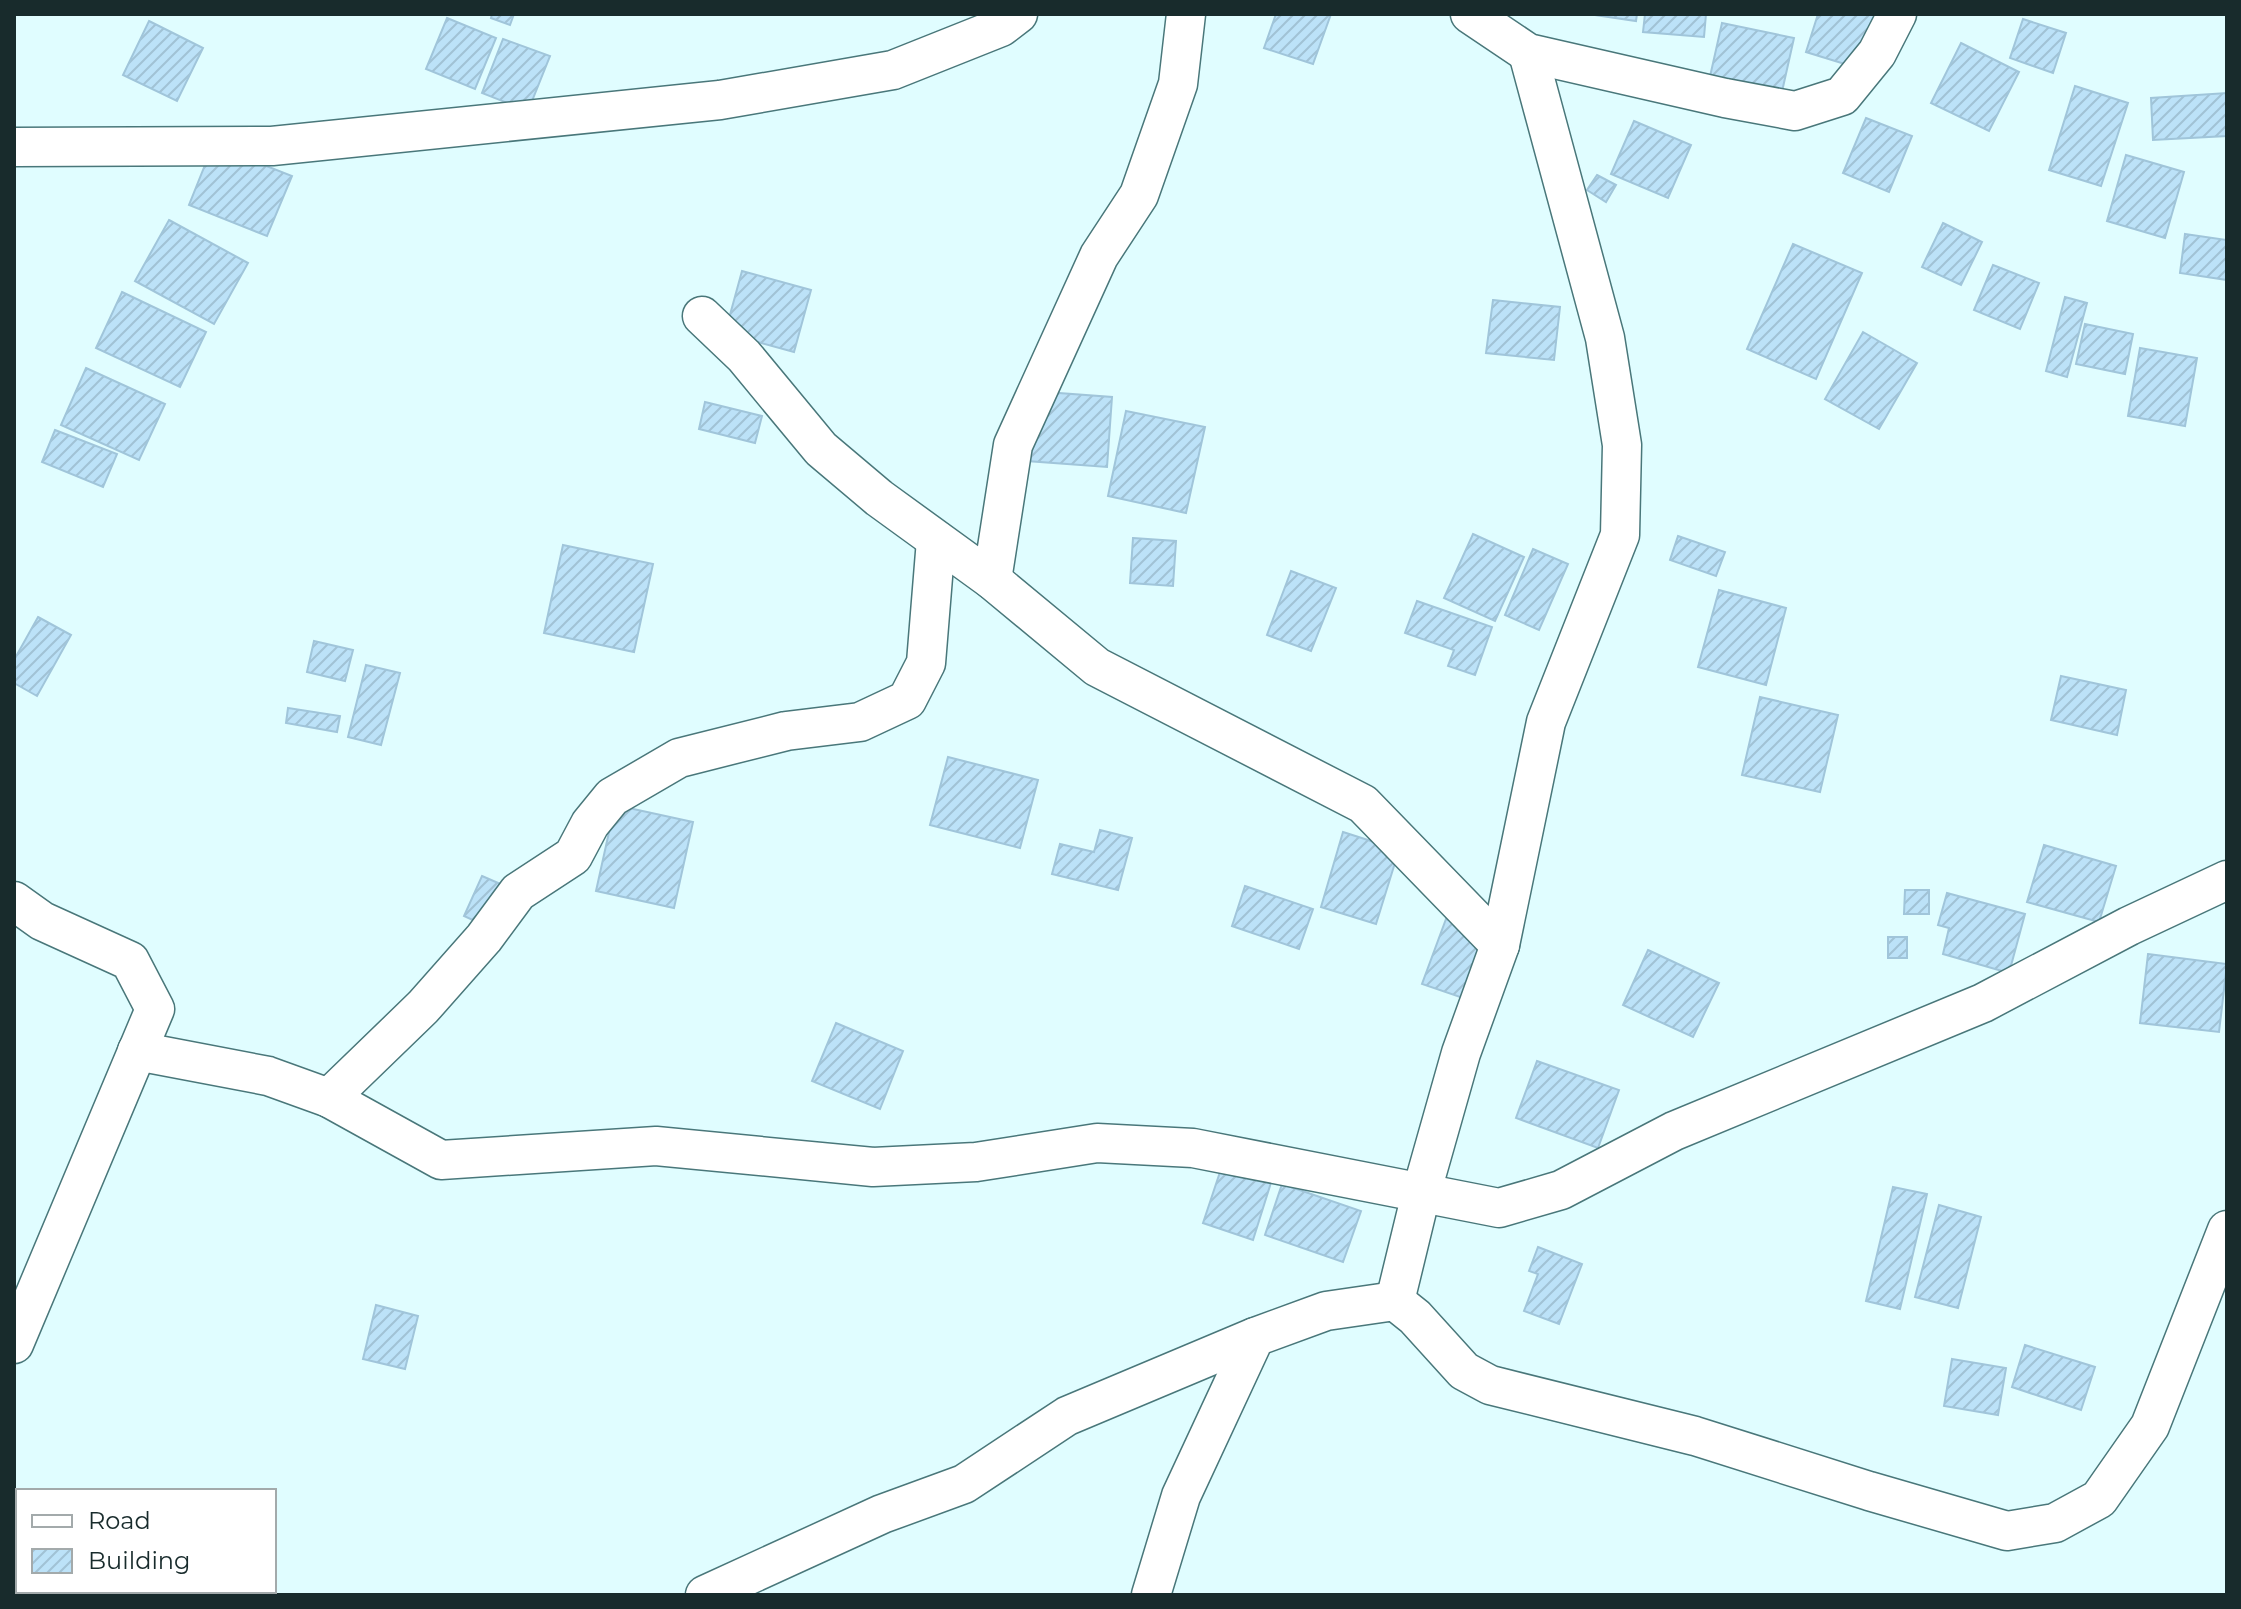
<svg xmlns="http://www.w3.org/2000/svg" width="2241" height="1609" viewBox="0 0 2241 1609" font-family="Montserrat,sans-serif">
<defs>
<pattern id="building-hatch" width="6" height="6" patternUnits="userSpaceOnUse" patternTransform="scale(2)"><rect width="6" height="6" fill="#bce2f8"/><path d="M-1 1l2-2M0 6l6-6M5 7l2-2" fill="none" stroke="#a1c2d5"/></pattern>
</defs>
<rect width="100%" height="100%" fill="#e0fdff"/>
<g fill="url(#building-hatch)" stroke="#a0c5da" stroke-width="2">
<path d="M 492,14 L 514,14 L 510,25 L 491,18 Z"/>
<path d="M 1276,14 L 1331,14 L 1313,64 L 1264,48 Z"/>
<path d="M 1588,14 L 1637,14 L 1636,21 Z"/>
<path d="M 1645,14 L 1706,14 L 1704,37 L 1643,32 Z"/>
<path d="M 1818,14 L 1878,14 L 1861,69 L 1806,52 Z"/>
<path d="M 447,18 L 496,38 L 475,89 L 426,69 Z"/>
<path d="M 2023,19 L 2066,33 L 2053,73 L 2010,58 Z"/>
<path d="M 149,21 L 203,48 L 177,101 L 123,75 Z"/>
<path d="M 1722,23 L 1794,38 L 1781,96 L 1709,81 Z"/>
<path d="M 503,39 L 550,56 L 528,111 L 482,93 Z"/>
<path d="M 1961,43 L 2019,72 L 1989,131 L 1931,103 Z"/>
<path d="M 2075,86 L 2128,103 L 2101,186 L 2049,170 Z"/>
<path d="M 2227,93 L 2227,136 L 2153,140 L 2151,98 Z"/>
<path d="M 1866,118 L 1912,136 L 1889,192 L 1843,173 Z"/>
<path d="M 1634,121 L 1691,145 L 1668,198 L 1611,174 Z"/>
<path d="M 213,145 L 292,176 L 267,236 L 189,205 Z"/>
<path d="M 2126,155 L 2184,172 L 2165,238 L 2107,221 Z"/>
<path d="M 1597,175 L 1616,185 L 1606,202 L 1587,190 Z"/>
<path d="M 169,220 L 248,263 L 214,324 L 135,281 Z"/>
<path d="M 1943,223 L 1982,242 L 1961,285 L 1922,267 Z"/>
<path d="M 2185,234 L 2227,240 L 2227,280 L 2180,273 Z"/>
<path d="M 1793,244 L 1862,273 L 1816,379 L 1747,349 Z"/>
<path d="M 1993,265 L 2039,283 L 2020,329 L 1974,310 Z"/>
<path d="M 742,271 L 811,290 L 794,352 L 725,333 Z"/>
<path d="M 122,292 L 206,332 L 180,387 L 96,348 Z"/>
<path d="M 2065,297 L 2087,303 L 2067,377 L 2046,371 Z"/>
<path d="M 1493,300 L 1560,307 L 1554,360 L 1486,353 Z"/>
<path d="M 2085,324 L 2133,334 L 2125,374 L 2076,364 Z"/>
<path d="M 1863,332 L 1917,363 L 1879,429 L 1825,399 Z"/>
<path d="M 2140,348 L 2197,358 L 2185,426 L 2128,416 Z"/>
<path d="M 86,368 L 165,404 L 139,460 L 61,425 Z"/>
<path d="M 1032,391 L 1112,397 L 1107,467 L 1027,461 Z"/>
<path d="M 705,402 L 762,416 L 755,443 L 699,429 Z"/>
<path d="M 1126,411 L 1205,427 L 1186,513 L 1108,496 Z"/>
<path d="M 55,430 L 117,454 L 103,487 L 42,462 Z"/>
<path d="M 1473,534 L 1524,557 L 1495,621 L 1444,598 Z"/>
<path d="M 1678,536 L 1725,552 L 1716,576 L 1670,560 Z"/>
<path d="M 1133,538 L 1176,541 L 1173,586 L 1130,583 Z"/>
<path d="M 563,545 L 653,564 L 634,652 L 544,633 Z"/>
<path d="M 1533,549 L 1568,564 L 1539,630 L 1505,615 Z"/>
<path d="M 1291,571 L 1336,588 L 1311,651 L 1267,635 Z"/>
<path d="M 1719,590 L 1786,608 L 1766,685 L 1698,667 Z"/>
<path d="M 1417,601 L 1492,627 L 1475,675 L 1448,666 L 1454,650 L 1405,633 Z"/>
<path d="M 38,617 L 71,635 L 37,696 L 14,683 L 14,660 Z"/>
<path d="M 314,641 L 353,650 L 345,681 L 307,672 Z"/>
<path d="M 366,665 L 400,673 L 381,745 L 348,737 Z"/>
<path d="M 2061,676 L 2126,690 L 2117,735 L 2051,720 Z"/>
<path d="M 1760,697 L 1838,715 L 1820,792 L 1742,775 Z"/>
<path d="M 288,708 L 340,716 L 337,732 L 286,723 Z"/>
<path d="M 948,757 L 1038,780 L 1020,848 L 930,825 Z"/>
<path d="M 615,805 L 693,822 L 674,908 L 596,891 Z"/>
<path d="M 1100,830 L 1132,838 L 1118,890 L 1052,874 L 1060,844 L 1094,852 Z"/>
<path d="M 1343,832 L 1399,850 L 1376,924 L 1321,907 Z"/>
<path d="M 2044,845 L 2116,866 L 2099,922 L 2027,902 Z"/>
<path d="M 482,876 L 521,893 L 503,934 L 464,916 Z"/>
<path d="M 1245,886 L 1313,909 L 1299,949 L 1232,926 Z"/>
<path d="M 1905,890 L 1929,890 L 1929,914 L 1904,914 Z"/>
<path d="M 1947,893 L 2025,914 L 2009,973 L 1943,954 L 1949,928 L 1938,925 Z"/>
<path d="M 1446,919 L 1490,934 L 1466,999 L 1422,984 Z"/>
<rect x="1888" y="937" width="19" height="21"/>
<path d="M 1648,950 L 1719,983 L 1693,1037 L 1623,1005 Z"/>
<path d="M 2148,954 L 2227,964 L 2219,1032 L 2140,1023 Z"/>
<path d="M 836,1023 L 903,1051 L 880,1109 L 812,1081 Z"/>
<path d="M 1537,1061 L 1619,1090 L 1598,1148 L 1516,1118 Z"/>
<path d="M 1225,1157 L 1274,1173 L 1253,1240 L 1203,1223 Z"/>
<path d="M 1282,1184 L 1361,1211 L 1343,1262 L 1265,1235 Z"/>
<path d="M 1893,1187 L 1927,1194 L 1900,1309 L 1866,1301 Z"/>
<path d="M 1939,1205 L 1981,1217 L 1958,1308 L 1915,1297 Z"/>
<path d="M 1538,1247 L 1582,1264 L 1559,1324 L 1524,1311 L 1538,1274 L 1529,1271 Z"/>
<path d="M 376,1305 L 418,1316 L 405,1369 L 363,1359 Z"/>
<path d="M 2025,1345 L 2095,1367 L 2081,1410 L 2012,1387 Z"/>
<path d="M 1952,1359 L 2006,1368 L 1998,1415 L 1944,1406 Z"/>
</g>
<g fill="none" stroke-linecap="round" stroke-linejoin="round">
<defs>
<g id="minor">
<path d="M 1470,14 L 1528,53 L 1725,98 L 1795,111 L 1842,96 L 1877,53 L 1897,14"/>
<path d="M 14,147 L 272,146 L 720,100 L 893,70 L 1001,27 L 1018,14"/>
<path d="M 702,316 L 744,356 L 821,449 L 879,498 L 992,580 L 1097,667 L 1363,804 L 1500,945"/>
<path d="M 992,580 L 1013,445 L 1099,256 L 1139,195 L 1178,84 L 1186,14"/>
<path d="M 14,901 L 42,921 L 130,961 L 155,1009 L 14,1344"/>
<path d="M 137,1051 L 268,1076 L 329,1098 L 441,1160 L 656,1146 L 873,1167 L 976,1162 L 1097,1143 L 1193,1148 L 1499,1208 L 1561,1190 L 1674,1131 L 1983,1003 L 2129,926 L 2227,880"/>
<path d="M 329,1098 L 423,1007 L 484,938 L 518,892 L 573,856 L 590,824 L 612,797 L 679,758 L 786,731 L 860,722 L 907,700 L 926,663 L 936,540"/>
<path d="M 1395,1301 L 1421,1194 L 1461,1053 L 1500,945 L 1546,722 L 1620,535 L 1622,445 L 1605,338 L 1528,53"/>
<path d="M 705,1595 L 882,1514 L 964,1484 L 1067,1416 L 1255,1337"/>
<path d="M 1151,1595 L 1181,1496 L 1255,1337 L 1326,1311 L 1395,1301 L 1415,1317 L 1464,1371 L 1490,1385 L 1695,1436 L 1869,1491 L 2007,1531 L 2055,1523 L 2099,1499 L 2150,1426 L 2227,1230"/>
</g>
</defs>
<use href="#minor" stroke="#49777a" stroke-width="41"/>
<use href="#minor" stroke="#fff" stroke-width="38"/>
</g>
<rect width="2241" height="1609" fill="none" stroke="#182b2c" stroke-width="32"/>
<rect x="16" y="1489" width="260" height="104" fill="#ffffff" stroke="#a3aaab" stroke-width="2"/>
<rect x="32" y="1515" width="40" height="12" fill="#ffffff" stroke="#a3aaab" stroke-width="2"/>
<text x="88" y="1529" font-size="24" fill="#182b2c">Road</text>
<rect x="32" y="1549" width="40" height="24" fill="url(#building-hatch)" stroke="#a3aaab" stroke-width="2"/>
<text x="88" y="1569" font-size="24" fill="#182b2c">Building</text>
</svg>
